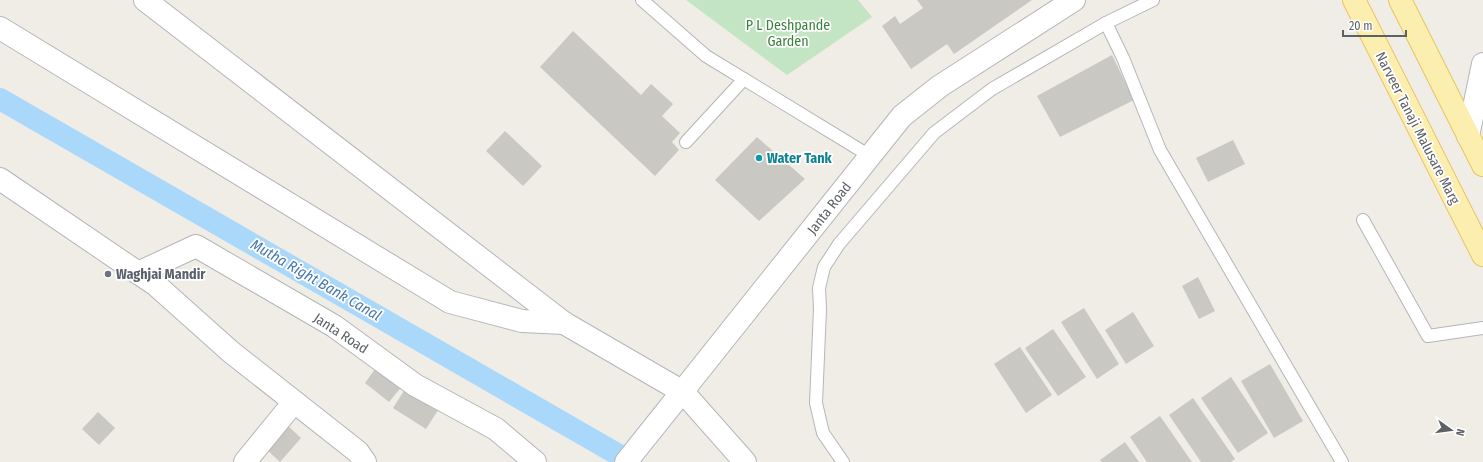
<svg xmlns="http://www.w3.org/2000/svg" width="1483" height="462" viewBox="0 0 1483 462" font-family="'Fira Sans Condensed',sans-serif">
<rect width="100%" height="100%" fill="#efede6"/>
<path fill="#c4e5c3" d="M 686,0 L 858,0 L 872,17 L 787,75 Z"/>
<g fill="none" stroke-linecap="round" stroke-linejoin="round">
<path stroke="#aad8fb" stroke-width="22" d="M 0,99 L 631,462"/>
</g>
<g fill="#cac8c2">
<path d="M 917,0 L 1032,0 L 954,54 L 947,44 L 911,69 L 882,26 L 895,16 L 900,24 L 923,8 Z"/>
<path d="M 573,31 L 641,95 L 651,84 L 673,104 L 662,116 L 680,133 L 672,142 L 679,150 L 655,176 L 540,67 Z"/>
<path d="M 1112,55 L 1134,100 L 1060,137 L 1037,96 Z"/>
<path d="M 505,131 L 542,166 L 523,186 L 486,151 Z"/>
<path d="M 757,137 L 805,179 L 759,221 L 715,180 Z"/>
<path d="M 1233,140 L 1245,164 L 1208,182 L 1196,158 Z"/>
<path d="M 1198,277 L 1215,311 L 1199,319 L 1182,286 Z"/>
<path d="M 1084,308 L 1119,364 L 1097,379 L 1061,322 Z"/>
<path d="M 1133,312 L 1154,346 L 1126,364 L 1105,330 Z"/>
<path d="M 1053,329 L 1086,377 L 1058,396 L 1025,348 Z"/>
<path d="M 1020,347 L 1052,395 L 1026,413 L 994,364 Z"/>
<path d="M 1270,364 L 1303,421 L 1274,438 L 1241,381 Z"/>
<path d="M 378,365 L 403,385 L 389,402 L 365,383 Z"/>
<path d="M 1231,377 L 1268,433 L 1238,453 L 1201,398 Z"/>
<path d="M 407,386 L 440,407 L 426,429 L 393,408 Z"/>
<path d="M 1193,398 L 1235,459 L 1231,462 L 1201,462 L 1169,415 Z"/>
<path d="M 98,412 L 115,428 L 99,445 L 82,429 Z"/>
<path d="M 1160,416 L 1192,462 L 1147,462 L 1130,437 Z"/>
<path d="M 287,425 L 301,438 L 280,462 L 266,449 Z"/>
<path d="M 1125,442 L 1139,462 L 1102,462 L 1100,460 Z"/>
</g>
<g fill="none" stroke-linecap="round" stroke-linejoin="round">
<defs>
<g id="service">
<path d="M 642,0 L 706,56 L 870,156"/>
<path d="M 1106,23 L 1123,58 L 1160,150 L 1342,462"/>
<path d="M 686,142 L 744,79"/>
<path d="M 1363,220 L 1428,336 L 1483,328"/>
<path d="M 843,462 L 823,433 L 816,403 L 820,309 L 819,288 L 824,267 L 839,244 L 934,133 L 992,89 L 1106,23 L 1153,0"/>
</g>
<g id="minor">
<path d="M 145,0 L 564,323 L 683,392 L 745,462"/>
<path d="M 0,28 L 450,302 L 522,321 L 564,323"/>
<path d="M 1468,136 L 1483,64"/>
<path d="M 0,179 L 156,285 L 231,352 L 358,452 L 365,462"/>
<path d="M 138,273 L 196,246 L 334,326 L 415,385 L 496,429 L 535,462"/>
<path d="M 245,462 L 294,402"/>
<path d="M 626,462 L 902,116 L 940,86 L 1074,0"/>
</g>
<g id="primary">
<path d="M 1354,0 L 1483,255"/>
<path d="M 1400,0 L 1483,165"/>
</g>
</defs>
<use href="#service" stroke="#b3b6ba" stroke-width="14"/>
<use href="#minor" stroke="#b3b6ba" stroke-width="24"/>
<use href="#primary" stroke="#ebc463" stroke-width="24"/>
<use href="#service" stroke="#fff" stroke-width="12"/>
<use href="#minor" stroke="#fff" stroke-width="22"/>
<use href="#primary" stroke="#fbeeae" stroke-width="22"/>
</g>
<circle fill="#0f9aa8" stroke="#fff" stroke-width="1.5" cx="759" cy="158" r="4"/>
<circle fill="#6b7280" stroke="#fff" stroke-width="1.5" cx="108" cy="274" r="4"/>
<g text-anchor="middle" stroke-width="3.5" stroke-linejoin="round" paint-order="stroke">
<g font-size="14" fill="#39813c" stroke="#fff">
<text x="788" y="30">P L Deshpande<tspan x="788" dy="16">Garden</tspan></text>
</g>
<g font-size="14" fill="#5d6165" stroke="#fff">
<text transform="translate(1418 128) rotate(63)" y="5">Narveer Tanaji Malusare Marg</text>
<text transform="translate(829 208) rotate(-52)" y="5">Janta Road</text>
<text transform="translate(341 333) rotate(33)" y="5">Janta Road</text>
</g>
<g font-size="14" font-weight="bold" fill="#0d838f" stroke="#fff" text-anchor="start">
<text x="767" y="163">Water Tank</text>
</g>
<g font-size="14" font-weight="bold" fill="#5b616d" stroke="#fff" text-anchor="start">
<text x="116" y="279">Waghjai Mandir</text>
</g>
<g font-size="15" font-style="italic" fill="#4678ad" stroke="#fff">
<text transform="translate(316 280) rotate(30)" y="5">Mutha Right Bank Canal</text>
</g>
</g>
<g transform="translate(1451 430) rotate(104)" stroke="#ffffff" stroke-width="3" paint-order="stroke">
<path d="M0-3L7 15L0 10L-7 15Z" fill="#5d6165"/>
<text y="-6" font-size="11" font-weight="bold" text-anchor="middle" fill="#5d6165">N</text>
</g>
<path d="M1343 30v6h63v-6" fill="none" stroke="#5d6165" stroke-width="2"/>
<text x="1349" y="30" font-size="12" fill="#5d6165" stroke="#ffffff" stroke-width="3" paint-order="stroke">20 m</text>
</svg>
